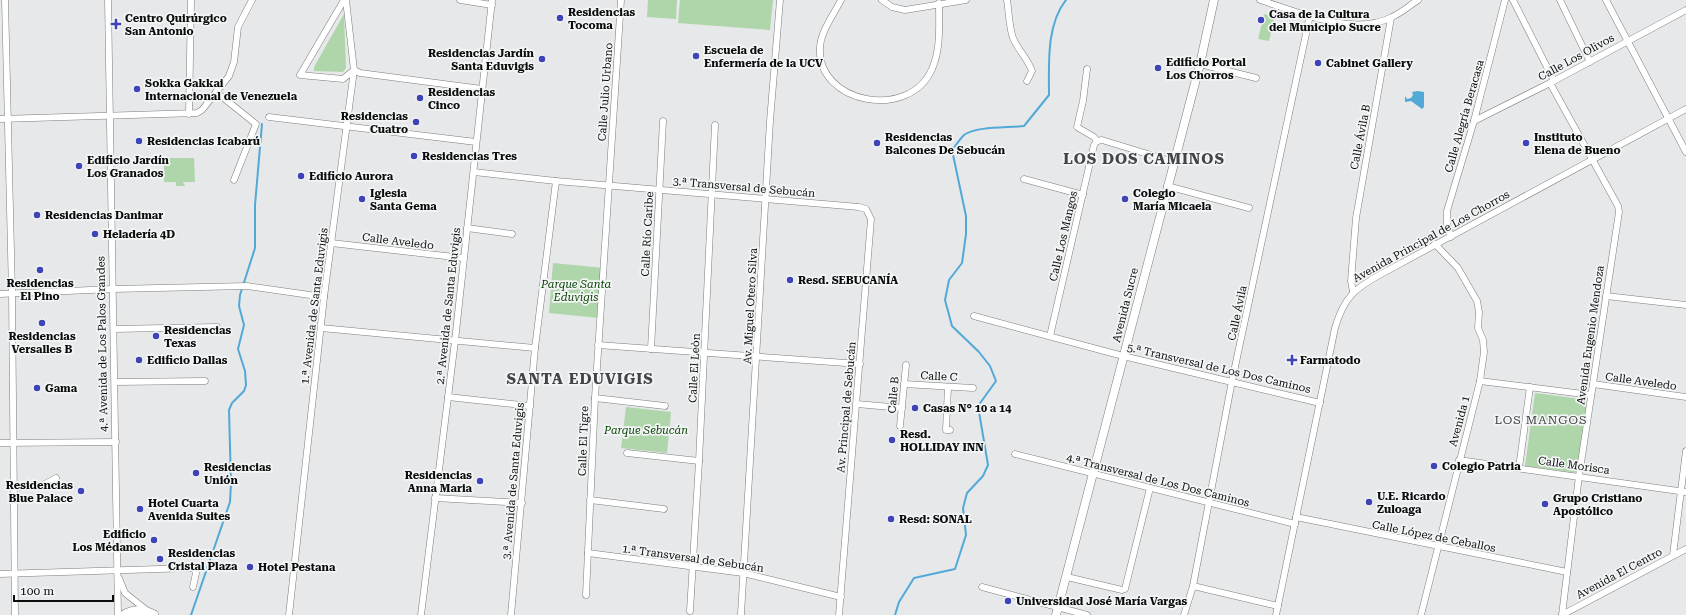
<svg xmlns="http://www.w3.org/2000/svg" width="1686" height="615" viewBox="0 0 1686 615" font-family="'Roboto Serif',serif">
<rect width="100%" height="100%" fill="#e7e8e9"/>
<g fill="#afd5aa">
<path d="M 648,0 L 677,0 L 676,19 L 647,17 Z"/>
<path d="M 680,0 L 773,0 L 770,30 L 678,23 Z"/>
<path d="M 344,14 L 346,68 L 343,72 L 314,71 L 314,67 Z"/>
<path d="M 1264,14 L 1275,17 L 1269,41 L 1258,39 Z"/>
<path d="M 164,158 L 194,158 L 195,182 L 183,182 L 185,186 L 176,186 L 176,182 L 164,182 Z"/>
<path d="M 553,263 L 604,268 L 599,318 L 549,313 Z"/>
<path d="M 1535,393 L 1588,400 L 1578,473 L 1525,466 Z"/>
<path d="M 626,407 L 671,412 L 667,453 L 621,448 Z"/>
</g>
<path fill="#52a9d8" d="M 1418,91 L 1424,92 L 1424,107 L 1422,109 L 1411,101 L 1405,102 L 1405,96 L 1407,99 L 1411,98 L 1413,95 L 1412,92 Z"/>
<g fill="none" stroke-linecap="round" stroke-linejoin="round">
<g stroke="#52a9d8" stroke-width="2">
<path d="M 191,615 L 230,502 L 231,483 L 229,410 L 232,403 L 244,391 L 246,385 L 245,371 L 238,349 L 244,325 L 239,306 L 240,295 L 255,248 L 255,205 L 262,124"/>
<path d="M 895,615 L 899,602 L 914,578 L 955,569 L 966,535 L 963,508 L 967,493 L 983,476 L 988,465 L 978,406 L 996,381 L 990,366 L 979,352 L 952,326 L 945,300 L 949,280 L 962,263 L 966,234 L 966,216 L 952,150 C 956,145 960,139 964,135 C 976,126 1008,128 1024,126 L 1049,95 C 1049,65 1046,25 1066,0"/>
</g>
<defs>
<g id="minor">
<path d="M 5,0 L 12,293 L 15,615"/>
<path d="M 108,0 L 118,615"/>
<path d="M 344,0 L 300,75 L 343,79 L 354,70 L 360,73 L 482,89"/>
<path d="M 460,0 L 492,5"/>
<path d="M 841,0 C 834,14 821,31 820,47 C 816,104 910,121 932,69 C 941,49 939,25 939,3"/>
<path d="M 882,0 L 892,7 L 905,10 L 966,0"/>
<path d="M 1007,0 C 1009,12 1009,27 1013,38 C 1018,50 1028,59 1032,71 L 1027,81"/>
<path d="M 1260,0 C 1298,12 1354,37 1392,17 C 1401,13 1409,6 1418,0"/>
<path d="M 1513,0 L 1554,81"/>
<path d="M 1560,0 L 1590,62"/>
<path d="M 1606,0 L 1686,152"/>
<path d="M 1200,64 L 1256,78"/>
<path d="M 1087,69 L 1083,101 L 1077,127 L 1094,137 L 1097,141"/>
<path d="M 1550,83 L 1618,206 L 1619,212 L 1579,476 L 1562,615"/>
<path d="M 216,92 L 256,124 L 234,180"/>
<path d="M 189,114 L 191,0"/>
<path d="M 269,117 L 476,142"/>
<path d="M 0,119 L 197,113 L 202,110 L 229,76 L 234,62 L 238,27 L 252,0"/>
<path d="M 1474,121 L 1550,83 L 1686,10"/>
<path d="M 1097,141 L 1102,140 L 1174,162"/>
<path d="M 474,172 L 556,181 L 859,207 L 866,209 L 871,219 L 839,615"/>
<path d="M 1024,179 L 1083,195"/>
<path d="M 1167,186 L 1249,208"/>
<path d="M 467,228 L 512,234"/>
<path d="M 1451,237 L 1447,224 L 1447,211 L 1474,121 L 1505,0"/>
<path d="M 331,243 L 463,258"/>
<path d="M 1353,292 L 1351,281 L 1356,218 L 1391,18"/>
<path d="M 0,294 L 113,289 L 247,286 L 324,297"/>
<path d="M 1606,296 L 1686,305"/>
<path d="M 974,316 L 1123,356 L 1320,403"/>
<path d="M 321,328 L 535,348"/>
<path d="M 114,329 L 217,327"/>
<path d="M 1050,336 L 1094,145 L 1097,141"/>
<path d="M 598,345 L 860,364"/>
<path d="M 651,349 L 663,121"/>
<path d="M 1480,381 L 1591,395"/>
<path d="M 115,382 L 205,381"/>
<path d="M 904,384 L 973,388"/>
<path d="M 1593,384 L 1686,397"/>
<path d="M 948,387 L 946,430 L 950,430"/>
<path d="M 448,397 L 530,406"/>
<path d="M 595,398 L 665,406"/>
<path d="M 857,404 L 902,408"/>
<path d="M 900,426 L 906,365"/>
<path d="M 0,443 L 116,442"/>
<path d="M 627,453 L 699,461"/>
<path d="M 1015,454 L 1295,524"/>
<path d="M 1459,460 L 1686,492"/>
<path d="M 1519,468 L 1530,387"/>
<path d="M 15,487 L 41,486 L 56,478"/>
<path d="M 435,498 L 522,503"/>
<path d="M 590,500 L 664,509"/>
<path d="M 1296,517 L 1567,572"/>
<path d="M 588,553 L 743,573 L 841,597"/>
<path d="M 1673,555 L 1686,451"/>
<path d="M 0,574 L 191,568 L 195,569 L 196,573 L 193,587"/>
<path d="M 1067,577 L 1122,590 L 1125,589 L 1150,488"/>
<path d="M 119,578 L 125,593 L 149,612"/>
<path d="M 1193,586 L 1278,606"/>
<path d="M 982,587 L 1087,615"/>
<path d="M 586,595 L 595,398 L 621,0"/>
<path d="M 690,611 L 699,461 L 715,125"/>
<path d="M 741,614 L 770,121 L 780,0"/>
<path d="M 289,615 L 324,297 L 354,70 L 346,0"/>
<path d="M 421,615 L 455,341 L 492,0"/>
<path d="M 511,615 L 535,348 L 556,181"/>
<path d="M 1184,615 L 1193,586 L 1232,381 L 1310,15"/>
<path d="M 1276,615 L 1335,328 C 1344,297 1355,288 1383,273 L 1686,109"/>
<path d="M 1421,615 L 1480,381 L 1484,352 L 1483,340 L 1478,328 L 1479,312 L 1477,301 L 1458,268 L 1435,244"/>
<path d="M 1562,615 L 1686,549"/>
</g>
<path id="secondary" d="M 1056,615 L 1200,64 L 1214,0"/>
<path id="primary" d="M 124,615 C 134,609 144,610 154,615"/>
</defs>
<use href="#minor" stroke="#7b7c7d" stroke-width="7"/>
<use href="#secondary" stroke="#7b7c7d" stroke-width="9"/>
<use href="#primary" stroke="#7b7c7d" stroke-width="10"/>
<use href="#minor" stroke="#fff" stroke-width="6"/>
<use href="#secondary" stroke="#fff" stroke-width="8"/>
<use href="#primary" stroke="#fff" stroke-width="9"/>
</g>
<g fill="#3d44b8" stroke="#f4f5f6" stroke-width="1.5">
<circle cx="560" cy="18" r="4"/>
<circle cx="1261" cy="20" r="4"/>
<path d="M114 18h4v4h4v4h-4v4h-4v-4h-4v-4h4z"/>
<circle cx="696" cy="56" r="4"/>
<circle cx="542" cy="59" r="4"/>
<circle cx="1318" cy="63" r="4"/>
<circle cx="1158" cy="68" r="4"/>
<circle cx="137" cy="89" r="4"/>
<circle cx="420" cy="98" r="4"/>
<circle cx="416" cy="122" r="4"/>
<circle cx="139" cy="141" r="4"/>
<circle cx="877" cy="143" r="4"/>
<circle cx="1526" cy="143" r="4"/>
<circle cx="414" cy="156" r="4"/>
<circle cx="79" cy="166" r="4"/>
<circle cx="301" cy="176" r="4"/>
<circle cx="362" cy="199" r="4"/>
<circle cx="1125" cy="199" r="4"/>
<circle cx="37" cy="215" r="4"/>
<circle cx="95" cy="234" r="4"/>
<circle cx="40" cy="270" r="4"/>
<circle cx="790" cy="280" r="4"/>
<circle cx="42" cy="323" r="4"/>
<circle cx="156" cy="336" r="4"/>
<circle cx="139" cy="360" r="4"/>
<path d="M1290 354h4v4h4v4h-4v4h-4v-4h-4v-4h4z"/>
<circle cx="37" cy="388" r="4"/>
<circle cx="915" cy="408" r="4"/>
<circle cx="892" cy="440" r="4"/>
<circle cx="1434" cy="466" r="4"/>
<circle cx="196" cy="473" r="4"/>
<circle cx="480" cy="481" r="4"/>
<circle cx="81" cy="491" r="4"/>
<circle cx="1369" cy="502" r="4"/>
<circle cx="1545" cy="504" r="4"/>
<circle cx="140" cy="509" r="4"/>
<circle cx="891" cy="519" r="4"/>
<circle cx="154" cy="540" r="4"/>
<circle cx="160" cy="559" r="4"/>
<circle cx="250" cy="567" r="4"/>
<circle cx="1008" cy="601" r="4"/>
</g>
<g text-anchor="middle" stroke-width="3.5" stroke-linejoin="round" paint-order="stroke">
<g font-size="11" font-weight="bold" fill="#0b0c0c" stroke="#f4f5f6" text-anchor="start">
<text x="568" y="16">Residencias<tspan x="568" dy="13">Tocoma</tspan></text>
<text x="1269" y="18">Casa de la Cultura<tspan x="1269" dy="13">del Municipio Sucre</tspan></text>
<text x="125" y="22">Centro Quirúrgico<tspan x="125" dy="13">San Antonio</tspan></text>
<text x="704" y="54">Escuela de<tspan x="704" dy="13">Enfermería de la UCV</tspan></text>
<text x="534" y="57" text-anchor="end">Residencias Jardín<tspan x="534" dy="13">Santa Eduvigis</tspan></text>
<text x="1166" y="66">Edificio Portal<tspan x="1166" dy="13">Los Chorros</tspan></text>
<text x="1326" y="67">Cabinet Gallery</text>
<text x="145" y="87">Sokka Gakkai<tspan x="145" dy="13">Internacional de Venezuela</tspan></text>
<text x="428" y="96">Residencias<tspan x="428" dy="13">Cinco</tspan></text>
<text x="408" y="120" text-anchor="end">Residencias<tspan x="408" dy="13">Cuatro</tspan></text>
<text x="885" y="141">Residencias<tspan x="885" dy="13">Balcones De Sebucán</tspan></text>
<text x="1534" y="141">Instituto<tspan x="1534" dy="13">Elena de Bueno</tspan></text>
<text x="147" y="145">Residencias Icabarú</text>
<text x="422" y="160">Residencias Tres</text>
<text x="87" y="164">Edificio Jardín<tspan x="87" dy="13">Los Granados</tspan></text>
<text x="309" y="180">Edificio Aurora</text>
<text x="370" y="197">Iglesia<tspan x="370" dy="13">Santa Gema</tspan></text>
<text x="1133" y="197">Colegio<tspan x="1133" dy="13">María Micaela</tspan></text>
<text x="45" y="219">Residencias Danimar</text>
<text x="103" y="238">Heladería 4D</text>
<text x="798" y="284">Resd. SEBUCANÍA</text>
<text x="40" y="287" text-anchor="middle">Residencias<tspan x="40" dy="13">El Pino</tspan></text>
<text x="164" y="334">Residencias<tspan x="164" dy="13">Texas</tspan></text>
<text x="42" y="340" text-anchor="middle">Residencias<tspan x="42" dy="13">Versalles B</tspan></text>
<text x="147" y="364">Edificio Dallas</text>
<text x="1300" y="364">Farmatodo</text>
<text x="45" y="392">Gama</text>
<text x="923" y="412">Casas N° 10 a 14</text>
<text x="900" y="438">Resd.<tspan x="900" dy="13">HOLLIDAY INN</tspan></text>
<text x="1442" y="470">Colegio Patria</text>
<text x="204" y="471">Residencias<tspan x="204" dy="13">Unión</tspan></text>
<text x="472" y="479" text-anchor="end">Residencias<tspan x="472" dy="13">Anna Maria</tspan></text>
<text x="73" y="489" text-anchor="end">Residencias<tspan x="73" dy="13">Blue Palace</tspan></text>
<text x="1377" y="500">U.E. Ricardo<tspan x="1377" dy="13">Zuloaga</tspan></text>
<text x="1553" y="502">Grupo Cristiano<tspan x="1553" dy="13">Apostólico</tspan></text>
<text x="148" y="507">Hotel Cuarta<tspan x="148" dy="13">Avenida Suites</tspan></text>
<text x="899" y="523">Resd: SONAL</text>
<text x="146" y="538" text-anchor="end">Edificio<tspan x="146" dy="13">Los Médanos</tspan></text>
<text x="168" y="557">Residencias<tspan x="168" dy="13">Cristal Plaza</tspan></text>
<text x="258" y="571">Hotel Pestana</text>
<text x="1016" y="605">Universidad José María Vargas</text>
</g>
<g font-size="11" fill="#0b0c0c" stroke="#f4f5f6">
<text transform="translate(1576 57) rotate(-29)" y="4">Calle Los Olivos</text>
<text transform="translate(605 92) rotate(-86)" y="4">Calle Julio Urbano</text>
<text transform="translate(1464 116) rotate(-74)" y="4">Calle Alegría Beracasa</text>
<text transform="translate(1360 137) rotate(-79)" y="4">Calle Ávila B</text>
<text transform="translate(744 187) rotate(5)" y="4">3.ª Transversal de Sebucán</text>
<text transform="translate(647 234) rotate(-87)" y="4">Calle Río Caribe</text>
<text transform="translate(1063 236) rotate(-77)" y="4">Calle Los Mangos</text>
<text transform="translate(1431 236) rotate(-29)" y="4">Avenida Principal de Los Chorros</text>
<text transform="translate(398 241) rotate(7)" y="4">Calle Aveledo</text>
<text transform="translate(1125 305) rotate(-76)" y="4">Avenida Sucre</text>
<text transform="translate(314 306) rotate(-83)" y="4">1.ª Avenida de Santa Eduvigis</text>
<text transform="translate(448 306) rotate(-84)" y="4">2.ª Avenida de Santa Eduvigis</text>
<text transform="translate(750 306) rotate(-87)" y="4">Av. Miguel Otero Silva</text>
<text transform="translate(1237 313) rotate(-78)" y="4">Calle Ávila</text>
<text transform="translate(1590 335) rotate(-82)" y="4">Avenida Eugenio Mendoza</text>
<text transform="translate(102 344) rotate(-91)" y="4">4.ª Avenida de Los Palos Grandes</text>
<text transform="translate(694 368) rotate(-87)" y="4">Calle El Leòn</text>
<text transform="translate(1219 368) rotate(13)" y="4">5.ª Transversal de Los Dos Caminos</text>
<text transform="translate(939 376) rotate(3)" y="4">Calle C</text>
<text transform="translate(1641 381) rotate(8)" y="4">Calle Aveledo</text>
<text transform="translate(893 395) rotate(-85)" y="4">Calle B</text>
<text transform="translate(846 407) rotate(-85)" y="4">Av. Principal de Sebucán</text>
<text transform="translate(1459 421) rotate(-75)" y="4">Avenida 1</text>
<text transform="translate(583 441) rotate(-88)" y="4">Calle El Tigre</text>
<text transform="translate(1574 465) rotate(8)" y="4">Calle Morisca</text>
<text transform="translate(1158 480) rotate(14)" y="4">4.ª Transversal de Los Dos Caminos</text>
<text transform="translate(513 481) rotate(-85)" y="4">3.ª Avenida de Santa Eduvigis</text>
<text transform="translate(1434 536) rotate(11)" y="4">Calle López de Ceballos</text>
<text transform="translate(693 558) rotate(8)" y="4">1.ª Transversal de Sebucán</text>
<text transform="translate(1619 573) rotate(-28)" y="4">Avenida El Centro</text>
</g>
<g font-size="11" font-style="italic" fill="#084503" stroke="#f4f5f6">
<text x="576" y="288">Parque Santa<tspan x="576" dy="13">Eduvigis</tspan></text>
<text x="646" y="434">Parque Sebucán</text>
</g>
<g font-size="12" letter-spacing="1" fill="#434445" stroke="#f4f5f6">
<text x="1541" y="424">LOS MANGOS</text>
</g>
<g font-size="15" font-weight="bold" letter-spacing="1" fill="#434445" stroke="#f4f5f6">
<text x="1144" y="164">LOS DOS CAMINOS</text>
<text x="580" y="384">SANTA EDUVIGIS</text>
</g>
</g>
<path d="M14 595v6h99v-6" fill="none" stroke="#0b0c0c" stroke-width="2"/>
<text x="20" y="595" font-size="12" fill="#0b0c0c" stroke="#f4f5f6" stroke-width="3" paint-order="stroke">100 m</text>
</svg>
